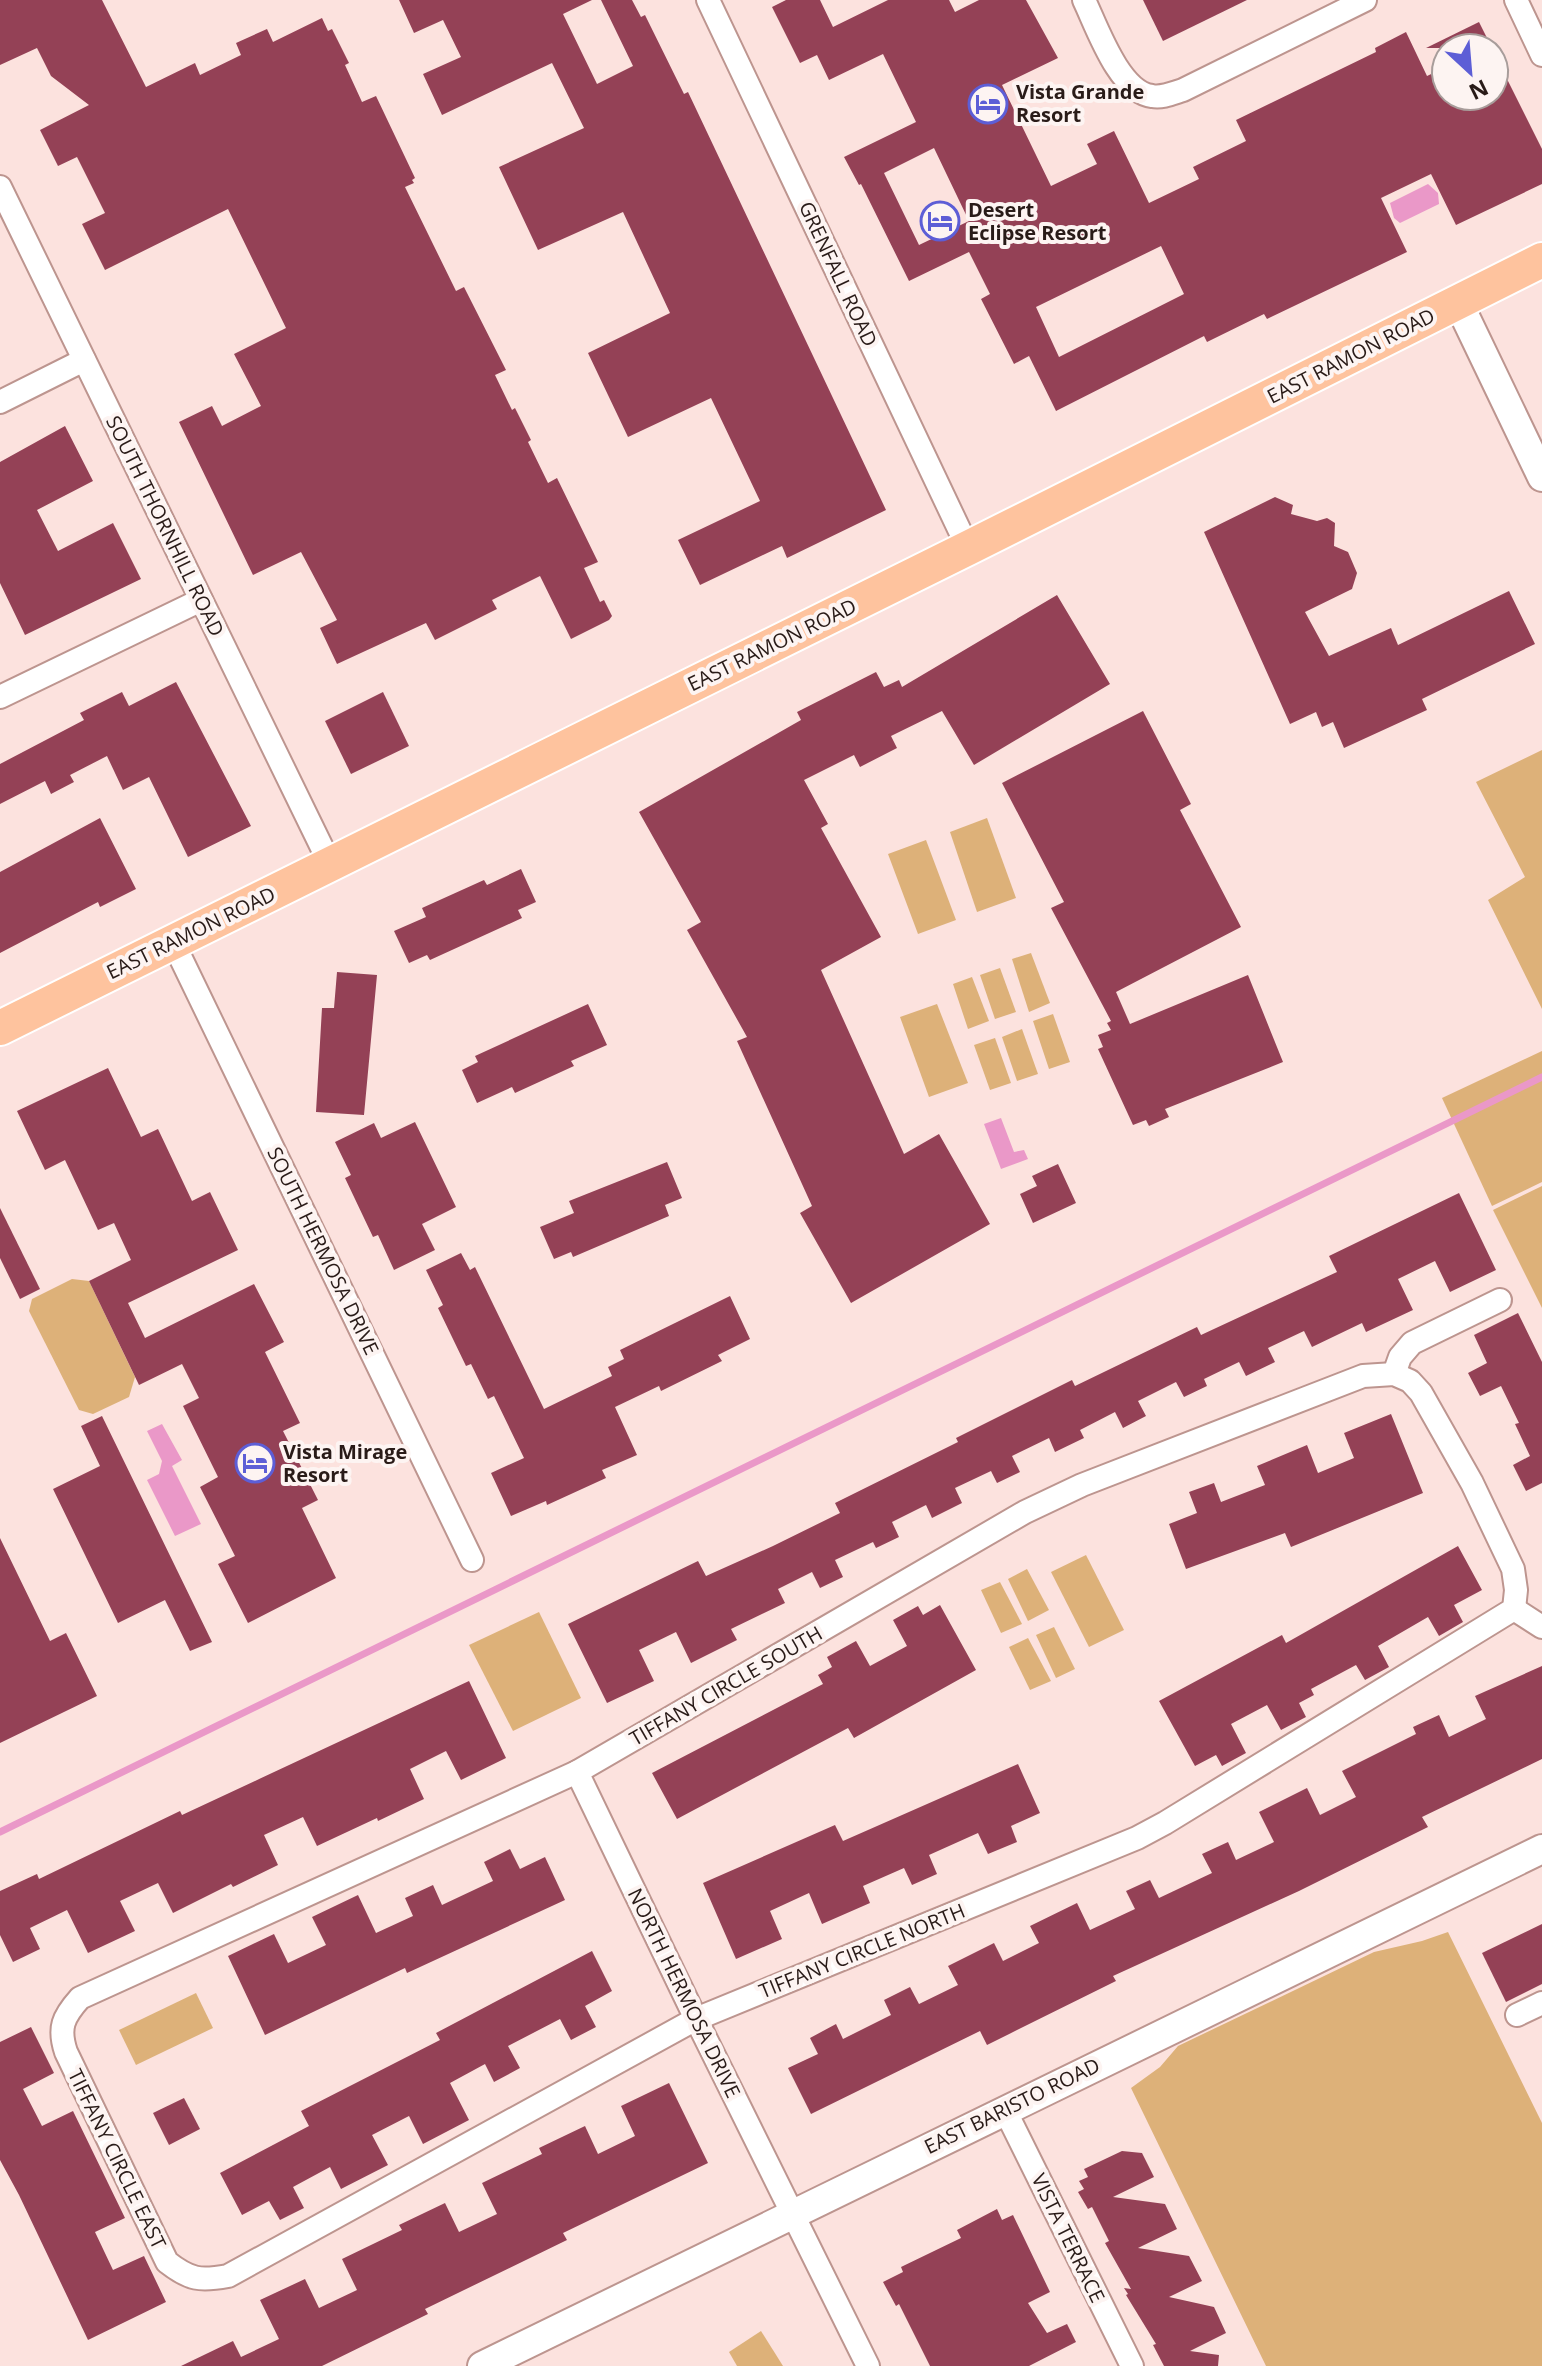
<svg xmlns="http://www.w3.org/2000/svg" width="1542" height="2366" viewBox="0 0 1542 2366" font-family="'Open Sans',sans-serif">
<rect width="100%" height="100%" fill="#fce2de"/>
<g fill="#ddb179">
<path d="M 1542,750 L 1542,1009 L 1488,900 L 1525,877 L 1476,782 Z"/>
<path d="M 987,818 L 1016,898 L 977,912 L 950,832 Z"/>
<path d="M 926,840 L 956,920 L 918,934 L 888,854 Z"/>
<path d="M 1031,953 L 1050,1003 L 1029,1012 L 1012,959 Z"/>
<path d="M 1000,968 L 1016,1012 L 995,1019 L 980,975 Z"/>
<path d="M 972,977 L 989,1021 L 968,1029 L 953,984 Z"/>
<path d="M 937,1004 L 968,1083 L 929,1097 L 900,1017 Z"/>
<path d="M 1053,1014 L 1070,1062 L 1049,1069 L 1033,1021 Z"/>
<path d="M 1022,1029 L 1038,1074 L 1017,1081 L 1002,1037 Z"/>
<path d="M 995,1038 L 1011,1083 L 990,1090 L 974,1045 Z"/>
<path d="M 1542,1051 L 1542,1182 L 1492,1206 L 1442,1098 Z"/>
<path d="M 1542,1186 L 1542,1308 L 1493,1210 Z"/>
<path d="M 72,1279 L 89,1281 L 135,1377 L 129,1397 L 93,1414 L 79,1410 L 29,1311 L 32,1299 Z"/>
<path d="M 1086,1555 L 1124,1630 L 1089,1647 L 1051,1572 Z"/>
<path d="M 1027,1569 L 1049,1610 L 1028,1621 L 1008,1579 Z"/>
<path d="M 1000,1582 L 1022,1624 L 1001,1633 L 981,1590 Z"/>
<path d="M 539,1612 L 581,1698 L 513,1731 L 469,1645 Z"/>
<path d="M 1054,1627 L 1075,1669 L 1056,1678 L 1036,1635 Z"/>
<path d="M 1028,1638 L 1051,1681 L 1030,1690 L 1009,1647 Z"/>
<path d="M 1448,1932 L 1542,2123 L 1542,2366 L 1266,2366 L 1131,2088 L 1160,2067 L 1178,2046 L 1374,1952 L 1422,1941 Z"/>
<path d="M 196,1993 L 213,2028 L 136,2065 L 119,2030 Z"/>
<path d="M 761,2331 L 783,2366 L 737,2366 L 729,2352 Z"/>
</g>
<g fill="#ea98c8">
<path d="M 1428,184 L 1438,193 L 1439,204 L 1400,223 L 1394,218 L 1390,203 Z"/>
<path d="M 1001,1118 L 1014,1152 L 1024,1150 L 1028,1159 L 1001,1169 L 984,1124 Z"/>
<path d="M 162,1424 L 182,1460 L 172,1466 L 201,1524 L 175,1536 L 147,1480 L 159,1474 L 162,1461 L 147,1431 Z"/>
</g>
<g fill="none" stroke-linecap="round" stroke-linejoin="round">
<path stroke="#ea98c8" stroke-width="7" d="M 0,1832 L 1542,1077"/>
</g>
<g fill="#944156" fill-rule="evenodd">
<path d="M 0,0 L 102,0 L 146,87 L 195,63 L 200,75 L 241,55 L 236,43 L 267,29 L 273,42 L 322,18 L 328,31 L 332,29 L 349,63 L 345,65 L 362,102 L 376,96 L 415,178 L 412,180 L 414,183 L 405,187 L 456,291 L 464,287 L 506,370 L 495,375 L 512,410 L 515,408 L 531,440 L 528,442 L 548,483 L 557,478 L 598,562 L 584,568 L 600,602 L 604,600 L 612,616 L 609,620 L 571,639 L 540,576 L 492,600 L 497,609 L 435,640 L 426,623 L 337,664 L 320,628 L 337,620 L 301,552 L 253,575 L 179,422 L 212,406 L 222,426 L 261,406 L 234,354 L 286,328 L 228,209 L 105,270 L 82,224 L 105,213 L 77,157 L 58,166 L 40,130 L 89,105 L 51,76 L 37,48 L 0,65 Z"/>
<path d="M 399,0 L 592,0 L 563,14 L 597,84 L 633,66 L 601,0 L 632,0 L 641,17 L 645,15 L 684,94 L 688,92 L 886,510 L 787,558 L 782,546 L 700,585 L 678,540 L 760,501 L 711,398 L 628,437 L 588,353 L 670,313 L 623,212 L 538,250 L 499,167 L 584,128 L 552,63 L 442,115 L 423,74 L 461,57 L 443,20 L 414,33 Z"/>
<path d="M 786,0 L 820,0 L 833,27 L 888,0 L 949,0 L 955,12 L 979,0 L 1026,0 L 1058,58 L 1002,85 L 1051,186 L 1097,164 L 1087,144 L 1114,131 L 1149,203 L 1199,179 L 1193,167 L 1246,141 L 1236,120 L 1376,52 L 1375,48 L 1406,32 L 1427,76 L 1446,67 L 1446,96 L 1494,96 L 1494,53 L 1542,149 L 1542,184 L 1456,225 L 1431,174 L 1381,198 L 1407,252 L 1267,319 L 1264,314 L 1207,342 L 1204,336 L 1056,411 L 1029,356 L 1014,364 L 981,299 L 990,294 L 969,252 L 909,281 L 861,184 L 859,185 L 844,157 L 916,122 L 883,54 L 829,80 L 817,55 L 800,63 L 772,7 ZM 934,148 L 969,221 L 919,245 L 884,173 ZM 1161,246 L 1184,294 L 1059,357 L 1036,307 Z"/>
<path d="M 1143,0 L 1247,0 L 1163,41 Z"/>
<path d="M 1479,22 L 1492,48 L 1426,48 Z"/>
<path d="M 65,426 L 93,481 L 37,510 L 58,551 L 113,523 L 141,579 L 25,635 L 0,583 L 0,462 Z"/>
<path d="M 1275,497 L 1293,505 L 1291,514 L 1317,521 L 1327,518 L 1335,523 L 1334,546 L 1348,552 L 1357,573 L 1352,589 L 1305,612 L 1329,656 L 1391,628 L 1398,645 L 1509,591 L 1535,644 L 1422,699 L 1427,710 L 1344,748 L 1333,722 L 1322,727 L 1316,712 L 1290,724 L 1204,532 Z"/>
<path d="M 1057,595 L 1110,684 L 974,765 L 942,711 L 891,736 L 897,748 L 860,767 L 854,755 L 804,780 L 828,824 L 821,828 L 881,937 L 821,970 L 904,1154 L 939,1134 L 990,1224 L 851,1303 L 800,1213 L 812,1206 L 737,1041 L 747,1037 L 687,930 L 701,922 L 639,812 L 801,720 L 797,712 L 876,672 L 884,687 L 899,680 L 902,687 Z"/>
<path d="M 176,682 L 251,826 L 188,857 L 149,777 L 123,790 L 107,756 L 70,775 L 74,782 L 51,794 L 45,781 L 0,804 L 0,764 L 84,720 L 80,713 L 122,692 L 129,706 Z"/>
<path d="M 383,692 L 409,746 L 351,774 L 325,721 Z"/>
<path d="M 1143,711 L 1191,804 L 1180,810 L 1241,927 L 1116,992 L 1130,1024 L 1248,975 L 1283,1062 L 1165,1109 L 1169,1117 L 1149,1126 L 1146,1120 L 1133,1125 L 1098,1049 L 1103,1047 L 1098,1035 L 1111,1030 L 1107,1023 L 1111,1021 L 1051,908 L 1064,902 L 1002,783 Z"/>
<path d="M 100,818 L 136,889 L 100,907 L 98,902 L 0,953 L 0,872 Z"/>
<path d="M 521,869 L 536,902 L 518,910 L 522,918 L 430,960 L 427,955 L 409,963 L 394,931 L 426,917 L 422,908 L 484,880 L 487,885 Z"/>
<path d="M 337,972 L 377,975 L 364,1115 L 316,1112 L 322,1008 L 334,1008 Z"/>
<path d="M 588,1004 L 607,1045 L 571,1061 L 574,1066 L 515,1093 L 512,1087 L 477,1103 L 462,1070 L 478,1062 L 475,1056 Z"/>
<path d="M 108,1068 L 141,1137 L 158,1129 L 192,1201 L 210,1192 L 238,1250 L 128,1303 L 145,1338 L 254,1284 L 284,1342 L 265,1352 L 300,1423 L 283,1431 L 318,1500 L 302,1508 L 336,1578 L 248,1623 L 218,1564 L 235,1556 L 200,1487 L 218,1477 L 183,1406 L 199,1398 L 182,1364 L 139,1385 L 89,1281 L 131,1260 L 114,1223 L 98,1230 L 65,1160 L 45,1170 L 17,1111 Z"/>
<path d="M 415,1122 L 456,1207 L 422,1224 L 435,1250 L 394,1270 L 378,1235 L 373,1237 L 345,1178 L 351,1175 L 335,1142 L 374,1123 L 381,1138 Z"/>
<path d="M 667,1162 L 682,1198 L 665,1205 L 669,1216 L 573,1257 L 571,1252 L 554,1259 L 540,1227 L 574,1213 L 569,1201 Z"/>
<path d="M 1058,1164 L 1076,1203 L 1033,1223 L 1020,1194 L 1037,1186 L 1032,1176 Z"/>
<path d="M 1459,1193 L 1496,1270 L 1450,1292 L 1435,1261 L 1398,1279 L 1413,1310 L 1366,1332 L 1362,1323 L 1312,1347 L 1304,1331 L 1268,1348 L 1275,1362 L 1246,1376 L 1239,1362 L 1204,1379 L 1207,1386 L 1184,1397 L 1176,1382 L 1138,1401 L 1146,1416 L 1123,1428 L 1115,1412 L 1080,1430 L 1084,1438 L 1055,1452 L 1049,1438 L 1012,1456 L 1020,1472 L 997,1483 L 991,1471 L 955,1488 L 962,1503 L 932,1518 L 926,1505 L 892,1522 L 899,1537 L 876,1548 L 873,1542 L 835,1560 L 843,1577 L 820,1588 L 812,1572 L 778,1589 L 785,1603 L 731,1629 L 737,1640 L 691,1663 L 676,1632 L 639,1650 L 654,1681 L 607,1703 L 568,1624 L 698,1561 L 706,1576 L 773,1546 L 840,1513 L 835,1503 L 958,1442 L 956,1438 L 1072,1380 L 1075,1386 L 1197,1327 L 1201,1335 L 1337,1272 L 1329,1256 Z"/>
<path d="M 0,1208 L 40,1289 L 20,1299 L 0,1258 Z"/>
<path d="M 461,1253 L 470,1270 L 475,1267 L 544,1409 L 612,1376 L 608,1367 L 624,1359 L 620,1350 L 730,1296 L 750,1339 L 718,1355 L 722,1361 L 661,1391 L 659,1386 L 615,1407 L 637,1455 L 602,1470 L 606,1478 L 547,1505 L 546,1501 L 511,1516 L 491,1473 L 524,1458 L 494,1396 L 488,1399 L 471,1364 L 466,1366 L 438,1308 L 443,1305 L 426,1270 Z"/>
<path d="M 1518,1313 L 1542,1362 L 1542,1483 L 1526,1491 L 1513,1465 L 1530,1456 L 1515,1424 L 1519,1423 L 1501,1386 L 1480,1396 L 1468,1373 L 1487,1363 L 1474,1335 Z"/>
<path d="M 1391,1414 L 1423,1493 L 1291,1547 L 1285,1533 L 1186,1569 L 1169,1524 L 1197,1513 L 1189,1492 L 1214,1483 L 1221,1502 L 1265,1485 L 1257,1466 L 1307,1445 L 1318,1473 L 1354,1458 L 1344,1433 Z"/>
<path d="M 102,1416 L 212,1642 L 190,1651 L 165,1600 L 118,1623 L 53,1489 L 100,1466 L 81,1426 Z"/>
<path d="M 0,1538 L 50,1641 L 66,1633 L 97,1696 L 0,1743 Z"/>
<path d="M 1458,1546 L 1482,1590 L 1454,1605 L 1463,1622 L 1439,1636 L 1428,1617 L 1378,1646 L 1389,1667 L 1365,1680 L 1356,1665 L 1311,1689 L 1314,1695 L 1299,1703 L 1306,1717 L 1281,1730 L 1267,1705 L 1231,1724 L 1246,1753 L 1222,1766 L 1216,1755 L 1195,1766 L 1159,1701 L 1282,1635 L 1286,1643 Z"/>
<path d="M 940,1605 L 976,1670 L 854,1738 L 848,1728 L 677,1819 L 652,1773 L 823,1684 L 818,1675 L 832,1667 L 827,1657 L 856,1641 L 870,1666 L 907,1646 L 893,1620 L 918,1606 L 923,1615 Z"/>
<path d="M 1542,1666 L 1542,1759 L 1422,1817 L 1428,1827 L 1299,1891 L 1113,1976 L 1116,1981 L 987,2045 L 980,2031 L 811,2114 L 788,2068 L 818,2054 L 810,2038 L 836,2024 L 843,2039 L 891,2015 L 884,2000 L 910,1987 L 919,2004 L 958,1985 L 948,1966 L 994,1943 L 1003,1961 L 1039,1943 L 1030,1926 L 1077,1903 L 1090,1930 L 1135,1909 L 1126,1891 L 1150,1880 L 1159,1898 L 1212,1873 L 1202,1854 L 1228,1842 L 1236,1860 L 1274,1842 L 1259,1812 L 1307,1788 L 1320,1815 L 1356,1797 L 1342,1771 L 1416,1734 L 1413,1727 L 1439,1715 L 1449,1737 L 1486,1719 L 1475,1696 Z"/>
<path d="M 469,1681 L 506,1758 L 461,1780 L 446,1751 L 410,1769 L 424,1799 L 378,1821 L 377,1818 L 317,1846 L 303,1817 L 264,1835 L 278,1865 L 233,1887 L 231,1884 L 173,1913 L 158,1883 L 120,1901 L 135,1931 L 88,1953 L 67,1910 L 30,1928 L 40,1949 L 13,1962 L 0,1935 L 0,1891 L 37,1874 L 39,1879 L 180,1811 L 182,1815 Z"/>
<path d="M 1018,1764 L 1040,1813 L 1011,1826 L 1017,1842 L 988,1854 L 978,1833 L 929,1855 L 937,1874 L 912,1885 L 904,1868 L 863,1886 L 870,1903 L 822,1924 L 809,1893 L 770,1911 L 782,1939 L 736,1959 L 703,1883 L 835,1825 L 843,1841 Z"/>
<path d="M 510,1849 L 520,1869 L 545,1857 L 565,1900 L 407,1973 L 405,1968 L 265,2035 L 228,1956 L 274,1934 L 288,1963 L 326,1945 L 312,1917 L 358,1895 L 376,1933 L 413,1916 L 405,1898 L 433,1885 L 442,1905 L 493,1881 L 484,1862 Z"/>
<path d="M 1542,1924 L 1542,1984 L 1506,2002 L 1482,1953 Z"/>
<path d="M 592,1951 L 612,1991 L 585,2006 L 596,2027 L 571,2040 L 560,2019 L 508,2046 L 520,2068 L 494,2082 L 485,2064 L 450,2083 L 469,2120 L 423,2144 L 409,2116 L 372,2135 L 388,2165 L 341,2189 L 330,2167 L 293,2187 L 304,2208 L 280,2220 L 269,2201 L 242,2215 L 220,2173 L 309,2126 L 301,2111 L 440,2040 L 436,2033 Z"/>
<path d="M 31,2027 L 54,2073 L 23,2089 L 42,2126 L 73,2111 L 125,2218 L 95,2232 L 113,2270 L 144,2256 L 166,2302 L 88,2340 L 19,2195 L 0,2160 L 0,2042 Z"/>
<path d="M 669,2083 L 708,2163 L 563,2233 L 567,2240 L 425,2309 L 428,2314 L 322,2366 L 181,2366 L 233,2341 L 241,2357 L 279,2339 L 260,2300 L 305,2279 L 319,2308 L 357,2290 L 342,2259 L 402,2230 L 399,2225 L 445,2203 L 459,2232 L 497,2214 L 482,2183 L 542,2154 L 539,2148 L 585,2126 L 598,2154 L 635,2136 L 621,2106 Z"/>
<path d="M 184,2098 L 200,2129 L 169,2145 L 153,2113 Z"/>
<path d="M 1122,2151 L 1142,2153 L 1154,2177 L 1113,2197 L 1165,2204 L 1177,2229 L 1138,2248 L 1189,2256 L 1202,2281 L 1169,2297 L 1214,2307 L 1226,2333 L 1190,2351 L 1219,2355 L 1218,2366 L 1164,2366 L 1153,2345 L 1156,2344 L 1126,2295 L 1128,2294 L 1124,2288 L 1131,2289 L 1105,2243 L 1109,2241 L 1092,2207 L 1088,2209 L 1078,2192 L 1084,2189 L 1079,2181 L 1088,2177 L 1084,2169 Z"/>
<path d="M 997,2209 L 1002,2220 L 1013,2215 L 1050,2292 L 1028,2303 L 1047,2333 L 1067,2324 L 1076,2342 L 1029,2366 L 930,2366 L 899,2304 L 896,2306 L 883,2282 L 903,2272 L 901,2267 L 961,2238 L 957,2230 Z"/>
</g>
<g fill="none" stroke-linecap="round" stroke-linejoin="round">
<defs>
<g id="minor">
<path d="M 708,0 L 968,548"/>
<path d="M 1084,0 C 1097,27 1119,92 1152,96 C 1163,98 1173,93 1183,90 L 1365,0"/>
<path d="M 1516,0 L 1542,55"/>
<path d="M 0,187 L 330,864"/>
<path d="M 0,402 L 84,360"/>
<path d="M 0,697 L 201,600"/>
<path d="M 173,942 L 472,1560"/>
<path d="M 1394,1374 L 1410,1381 L 1421,1393 L 1472,1483 L 1513,1569 L 1516,1590 L 1514,1609 L 1165,1823 L 1137,1838 L 696,2019 L 228,2276 C 200,2281 190,2280 167,2262 L 66,2052 C 58,2028 63,2017 80,1998 L 577,1772 L 1025,1512 L 1082,1485 L 1363,1376 Z"/>
<path d="M 1394,1374 L 1400,1357 L 1412,1343 L 1500,1300"/>
<path d="M 1514,1609 L 1542,1627"/>
<path d="M 577,1772 L 696,2019 L 868,2366"/>
<path d="M 1517,2015 L 1542,2003"/>
<path d="M 1005,2110 L 1132,2366"/>
</g>
<g id="tertiary">
<path d="M 1458,302 L 1542,477"/>
<path d="M 482,2366 L 1542,1849"/>
</g>
<path id="primary" d="M 0,1028 L 968,548 L 1542,260"/>
</defs>
<use href="#minor" stroke="#bd958f" stroke-width="26"/>
<use href="#tertiary" stroke="#bd958f" stroke-width="32"/>
<use href="#primary" stroke="#fff" stroke-width="38"/>
<use href="#minor" stroke="#fff" stroke-width="22"/>
<use href="#tertiary" stroke="#fff" stroke-width="28"/>
<use href="#primary" stroke="#fec39e" stroke-width="34"/>
</g>
<defs>
<symbol id="hotel-ring" viewBox="-11 -11 22 22"><circle r="9.5" fill="#fdf4f2" stroke="#5d5ed6" stroke-width="1.5"/><path d="M-6-4.5h1.5V1H6V5H4.5V3h-9V5H-6ZM-4 0a1.8 1.8 0 1 1 3.6 0ZM.5 0V-2.5h3Q6-2.5 6 0Z" fill="#5d5ed6"/></symbol>
</defs>
<g fill-rule="evenodd">
<use href="#hotel-ring" x="966" y="82" width="44" height="44"/>
<use href="#hotel-ring" x="918" y="199" width="44" height="44"/>
<use href="#hotel-ring" x="233" y="1441" width="44" height="44"/>
</g>
<g text-anchor="middle" stroke-width="8" stroke-linejoin="round" paint-order="stroke">
<g font-size="20" font-weight="bold" fill="#291b18" stroke="#fdf4f2" text-anchor="start">
<text x="1016" y="99">Vista Grande<tspan x="1016" dy="23">Resort</tspan></text>
<text x="968" y="217">Desert<tspan x="968" dy="23">Eclipse Resort</tspan></text>
<text x="283" y="1459">Vista Mirage<tspan x="283" dy="23">Resort</tspan></text>
</g>
<g font-size="20" fill="#291b18" stroke="#fdf4f2">
<text transform="translate(838 274) rotate(65)" y="7">GRENFALL ROAD</text>
<text transform="translate(1351 356) rotate(-27)" y="7">EAST RAMON ROAD</text>
<text transform="translate(165 526) rotate(64)" y="7">SOUTH THORNHILL ROAD</text>
<text transform="translate(772 645) rotate(-26)" y="7">EAST RAMON ROAD</text>
<text transform="translate(191 933) rotate(-26)" y="7">EAST RAMON ROAD</text>
<text transform="translate(323 1251) rotate(64)" y="7">SOUTH HERMOSA DRIVE</text>
<text transform="translate(726 1686) rotate(-30)" y="7">TIFFANY CIRCLE SOUTH</text>
<text transform="translate(862 1951) rotate(-22)" y="7">TIFFANY CIRCLE NORTH</text>
<text transform="translate(684 1993) rotate(64)" y="7">NORTH HERMOSA DRIVE</text>
<text transform="translate(1012 2106) rotate(-26)" y="7">EAST BARISTO ROAD</text>
<text transform="translate(117 2159) rotate(64)" y="7">TIFFANY CIRCLE EAST</text>
<text transform="translate(1068 2238) rotate(64)" y="7">VISTA TERRACE</text>
</g>
</g>
<g transform="translate(1470 72) rotate(154)"><circle r="38" fill="#fdf4f2" stroke="#a89d9b" stroke-width="2"/>
<path d="M0-6L14 30L0 20L-14 30Z" fill="#5d5ed6"/>
<text y="-12" font-size="22" font-weight="bold" text-anchor="middle" fill="#291b18">N</text>
</g>
</svg>
